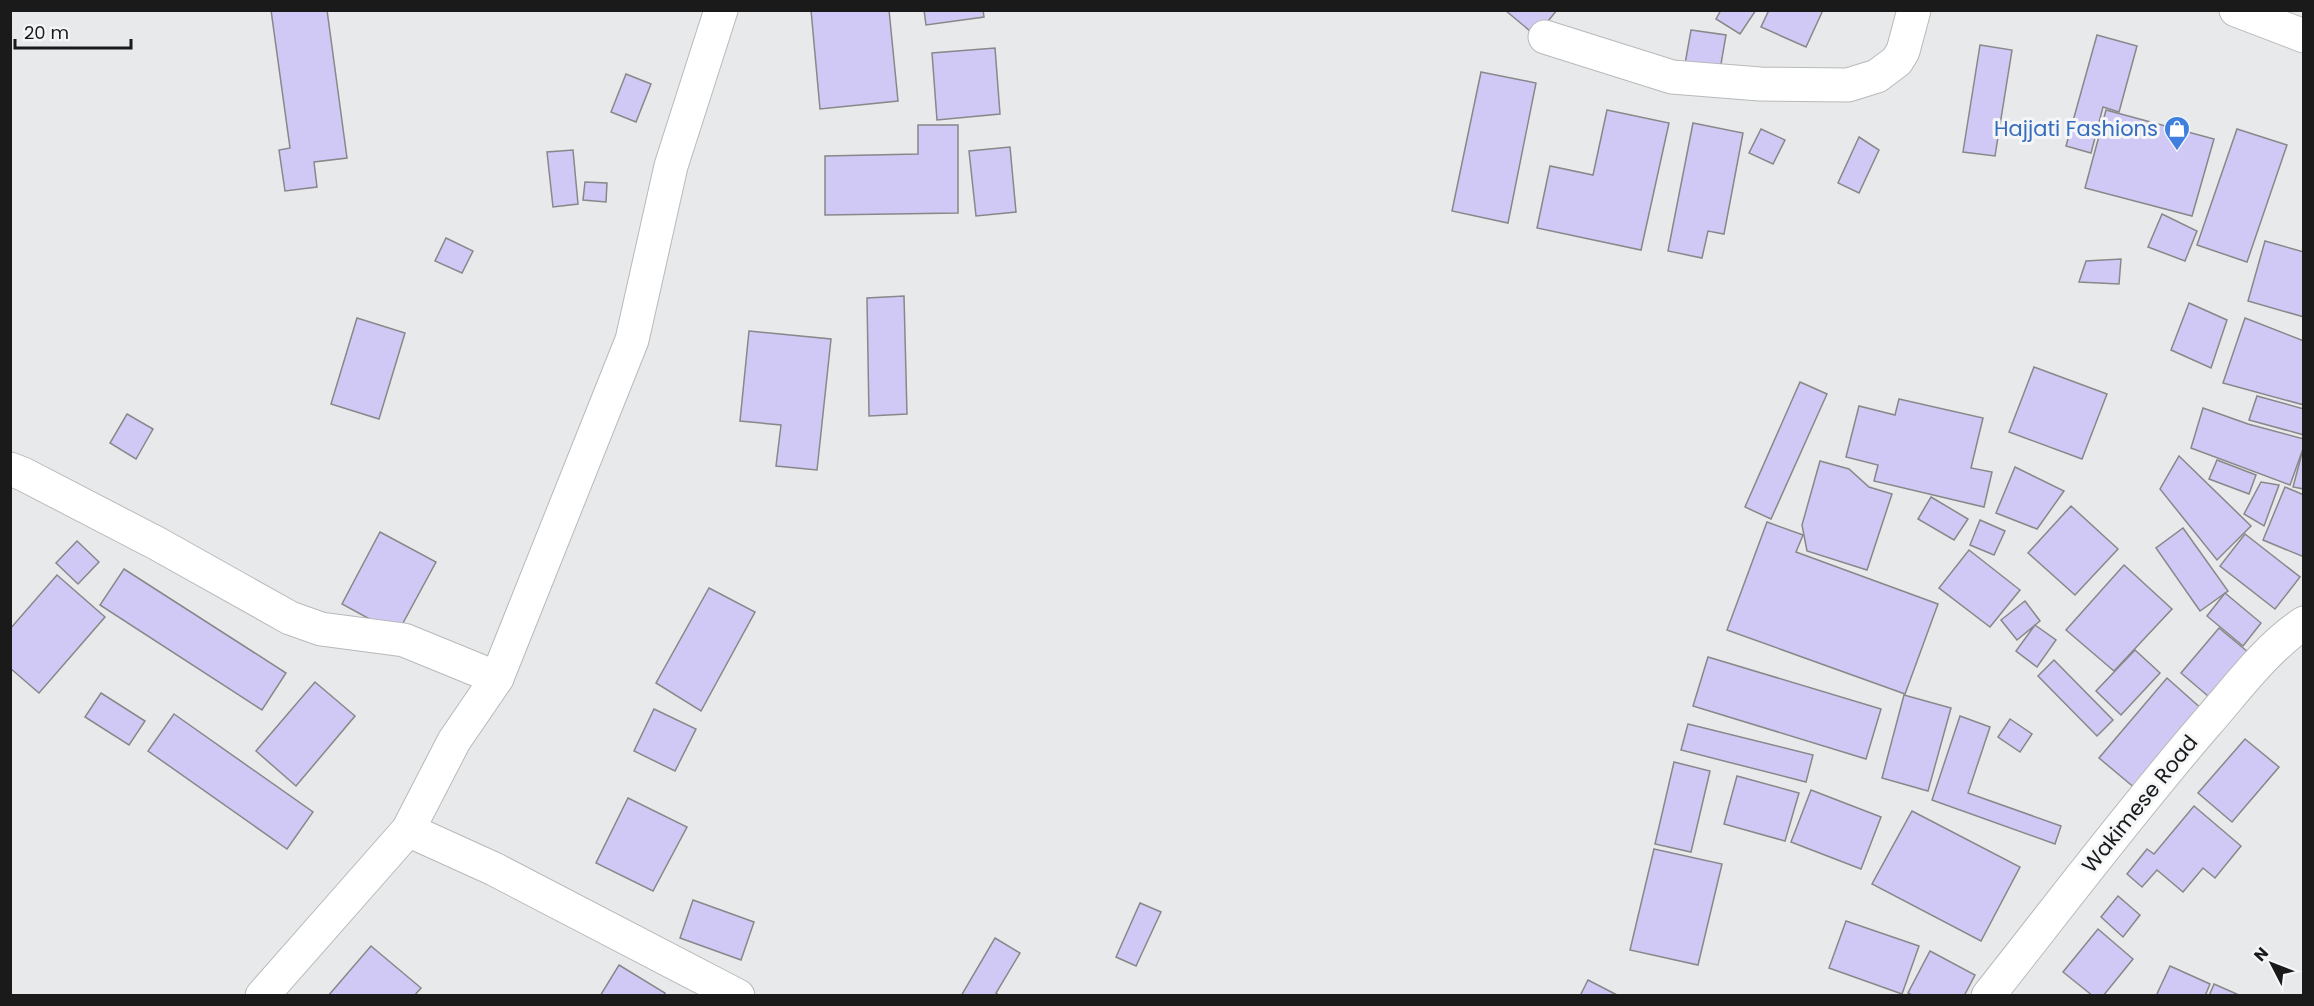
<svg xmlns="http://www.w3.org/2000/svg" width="2314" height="1006" viewBox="0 0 2314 1006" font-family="Poppins,sans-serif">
<rect width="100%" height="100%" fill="#e7e9ea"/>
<g fill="#d1c9f5" stroke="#888789" stroke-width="1.5">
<path d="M 271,10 L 327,10 L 347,158 L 314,162 L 317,187 L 285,191 L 279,150 L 290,148 Z"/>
<path d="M 811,10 L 889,10 L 898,101 L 820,109 Z"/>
<path d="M 924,10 L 983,10 L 984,17 L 926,25 Z"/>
<path d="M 1505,10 L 1557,10 L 1536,36 Z"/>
<path d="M 1721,10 L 1756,10 L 1740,34 L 1716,19 Z"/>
<path d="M 1769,10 L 1823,10 L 1806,47 L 1761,27 Z"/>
<path d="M 1691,30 L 1726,35 L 1720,70 L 1685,64 Z"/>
<path d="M 2097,35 L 2137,46 L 2119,112 L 2103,107 L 2091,153 L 2066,146 Z"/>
<path d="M 1980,45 L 2012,50 L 1995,156 L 1963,152 Z"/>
<path d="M 995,48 L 1000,114 L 937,120 L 932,53 Z"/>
<path d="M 1481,72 L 1536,83 L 1508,223 L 1452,211 Z"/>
<path d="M 626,74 L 651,84 L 636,122 L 611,112 Z"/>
<path d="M 1607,110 L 1669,123 L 1641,250 L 1537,228 L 1550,166 L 1593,175 Z"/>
<path d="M 2106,110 L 2214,139 L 2192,216 L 2085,188 Z"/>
<path d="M 1693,123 L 1743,133 L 1724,234 L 1708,231 L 1702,258 L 1668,251 Z"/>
<path d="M 918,125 L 958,125 L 958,213 L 825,215 L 825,156 L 918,154 Z"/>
<path d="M 1761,129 L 1785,140 L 1773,164 L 1749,153 Z"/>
<path d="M 2237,129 L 2287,145 L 2247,262 L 2197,245 Z"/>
<path d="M 1859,137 L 1879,150 L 1859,193 L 1838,183 Z"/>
<path d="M 1010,147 L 1016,212 L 976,216 L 969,151 Z"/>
<path d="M 573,150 L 578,204 L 553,207 L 547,152 Z"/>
<path d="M 585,182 L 607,183 L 606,202 L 583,200 Z"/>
<path d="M 2162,214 L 2197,231 L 2185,261 L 2148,247 Z"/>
<path d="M 446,238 L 473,251 L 462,273 L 435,261 Z"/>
<path d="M 2265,241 L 2304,252 L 2304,317 L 2248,301 Z"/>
<path d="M 2121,259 L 2119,284 L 2079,282 L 2086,261 Z"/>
<path d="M 904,296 L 907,414 L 869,416 L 867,298 Z"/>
<path d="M 2189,303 L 2227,320 L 2211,368 L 2171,350 Z"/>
<path d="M 357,318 L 405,333 L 379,419 L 331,404 Z"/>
<path d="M 2245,318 L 2304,341 L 2304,405 L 2223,383 Z"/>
<path d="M 749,331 L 831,339 L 817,470 L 776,466 L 781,425 L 740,421 Z"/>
<path d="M 2034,367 L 2107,394 L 2082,459 L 2009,432 Z"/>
<path d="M 1800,382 L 1827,394 L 1771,519 L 1745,507 Z"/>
<path d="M 2257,396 L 2304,409 L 2304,435 L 2249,420 Z"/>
<path d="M 1899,399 L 1983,418 L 1971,468 L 1992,472 L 1984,507 L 1874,481 L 1878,465 L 1846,457 L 1859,406 L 1895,415 Z"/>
<path d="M 2203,408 L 2248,424 L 2304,439 L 2304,446 L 2290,485 L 2191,448 Z"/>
<path d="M 127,414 L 153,429 L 136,459 L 110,443 Z"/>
<path d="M 2302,453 L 2304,453 L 2304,489 L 2293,487 Z"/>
<path d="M 2179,456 L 2251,526 L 2217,560 L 2160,489 Z"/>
<path d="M 2217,460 L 2256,475 L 2249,494 L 2209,479 Z"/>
<path d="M 1820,461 L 1849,469 L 1869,487 L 1892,494 L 1867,570 L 1807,551 L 1802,525 Z"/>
<path d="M 2015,467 L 2064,491 L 2037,529 L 1996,513 Z"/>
<path d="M 2261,482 L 2279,485 L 2264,526 L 2244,514 Z"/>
<path d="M 2285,487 L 2304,495 L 2304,557 L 2263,540 Z"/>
<path d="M 1931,497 L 1968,519 L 1954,540 L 1918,519 Z"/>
<path d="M 2071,506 L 2118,549 L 2075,595 L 2028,553 Z"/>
<path d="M 1980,520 L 2005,531 L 1994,555 L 1970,545 Z"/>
<path d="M 1767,522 L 1803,535 L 1796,552 L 1938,604 L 1905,694 L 1727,630 Z"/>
<path d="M 2183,528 L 2228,591 L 2200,611 L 2156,548 Z"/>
<path d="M 380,532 L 436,562 L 397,634 L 342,604 Z"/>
<path d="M 2245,534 L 2300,577 L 2275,609 L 2220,566 Z"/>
<path d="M 77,541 L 99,562 L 78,584 L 56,563 Z"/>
<path d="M 1969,550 L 2020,590 L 1990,627 L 1939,588 Z"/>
<path d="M 2124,565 L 2172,609 L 2114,671 L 2066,630 Z"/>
<path d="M 124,569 L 286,673 L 262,710 L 100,605 Z"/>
<path d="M 57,575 L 105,617 L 39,693 L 10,668 L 10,629 Z"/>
<path d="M 709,588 L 755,612 L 701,711 L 656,683 Z"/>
<path d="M 2225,593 L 2261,623 L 2243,646 L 2207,616 Z"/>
<path d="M 2025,601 L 2040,621 L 2017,640 L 2001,620 Z"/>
<path d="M 2035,625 L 2056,640 L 2037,667 L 2016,651 Z"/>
<path d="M 2219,628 L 2254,657 L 2215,702 L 2181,673 Z"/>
<path d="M 2135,650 L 2160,673 L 2121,715 L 2096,691 Z"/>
<path d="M 1708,657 L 1881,709 L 1866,759 L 1693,706 Z"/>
<path d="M 2054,660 L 2113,720 L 2097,736 L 2038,676 Z"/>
<path d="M 2167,678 L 2203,710 L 2136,789 L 2099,758 Z"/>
<path d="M 315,682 L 355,716 L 296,786 L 256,751 Z"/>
<path d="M 101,693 L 145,721 L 129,745 L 85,717 Z"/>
<path d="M 1904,695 L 1951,708 L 1928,791 L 1882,778 Z"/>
<path d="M 654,709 L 696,729 L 675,771 L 634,751 Z"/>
<path d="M 174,714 L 313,812 L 287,849 L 148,751 Z"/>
<path d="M 1960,716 L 1990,727 L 1968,793 L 2061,826 L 2055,844 L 1932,800 Z"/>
<path d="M 2010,719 L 2032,734 L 2020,752 L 1998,737 Z"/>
<path d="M 1688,724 L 1813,755 L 1806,782 L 1681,750 Z"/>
<path d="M 2245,739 L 2279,767 L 2232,822 L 2198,793 Z"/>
<path d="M 1674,762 L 1710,771 L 1691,852 L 1655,844 Z"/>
<path d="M 1737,776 L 1799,793 L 1785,841 L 1724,824 Z"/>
<path d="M 1811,790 L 1881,817 L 1861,869 L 1791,842 Z"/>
<path d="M 628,798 L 687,827 L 653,891 L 596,863 Z"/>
<path d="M 2194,806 L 2241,846 L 2215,878 L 2203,868 L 2183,892 L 2157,870 L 2142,887 L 2127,874 L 2147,849 L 2154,854 Z"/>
<path d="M 1912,811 L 2020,867 L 1981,941 L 1872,884 Z"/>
<path d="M 1654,849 L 1722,864 L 1698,965 L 1630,950 Z"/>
<path d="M 2118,896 L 2140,915 L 2123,937 L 2101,917 Z"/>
<path d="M 693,900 L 754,922 L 741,960 L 680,938 Z"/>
<path d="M 1140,903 L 1161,912 L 1136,966 L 1116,957 Z"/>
<path d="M 1846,921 L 1919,946 L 1902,994 L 1829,968 Z"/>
<path d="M 2098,929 L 2133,959 L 2103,996 L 2093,996 L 2063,972 Z"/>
<path d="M 995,938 L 1020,953 L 996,993 L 1000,996 L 961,996 Z"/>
<path d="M 371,946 L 421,988 L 414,996 L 328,996 Z"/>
<path d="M 1930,951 L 1975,975 L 1964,996 L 1914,996 L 1908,993 Z"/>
<path d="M 619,965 L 665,993 L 664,996 L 600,996 Z"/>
<path d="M 2170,966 L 2210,984 L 2205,996 L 2156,996 Z"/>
<path d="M 1588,980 L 1619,996 L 1580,996 Z"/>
<path d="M 2214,984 L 2239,995 L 2239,996 L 2209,996 Z"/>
</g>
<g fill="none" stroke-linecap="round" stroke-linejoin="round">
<defs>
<g id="minor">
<path d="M 2236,10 L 2304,36"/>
<path d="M 1545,37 L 1672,77 L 1760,84 L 1848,85 L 1877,76 L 1897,61 L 1903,51 L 1914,10"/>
<path d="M 10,469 L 23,474 L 158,544 L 290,618 L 321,629 L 404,640 L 497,678"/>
<path d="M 408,830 L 494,869 L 738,996"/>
<path d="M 262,996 L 408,830 L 454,741 L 497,678 L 632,340 L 671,166 L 721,10"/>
<path d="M 1988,996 C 2060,905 2130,812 2205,725 C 2236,690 2265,649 2304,623"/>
</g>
</defs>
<use href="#minor" stroke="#b8b9ba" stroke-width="35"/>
<use href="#minor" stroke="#fff" stroke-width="33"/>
</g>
<defs>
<symbol id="shop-pin" viewBox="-11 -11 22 30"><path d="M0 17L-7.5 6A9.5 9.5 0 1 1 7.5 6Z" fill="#3f7fe0" stroke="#f4f6f7"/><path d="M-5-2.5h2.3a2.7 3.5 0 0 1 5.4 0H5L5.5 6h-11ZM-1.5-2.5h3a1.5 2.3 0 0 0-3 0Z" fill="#fff"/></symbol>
</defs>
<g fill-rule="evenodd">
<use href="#shop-pin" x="2162" y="114" width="30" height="40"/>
</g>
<g text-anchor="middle" stroke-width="6" stroke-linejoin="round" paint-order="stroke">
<g font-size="21" fill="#366cbe" stroke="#f4f6f7" text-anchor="end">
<text x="2158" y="136">Hajjati Fashions</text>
</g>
<g font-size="21" fill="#1a1a1b" stroke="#f4f6f7">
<text transform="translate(2140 804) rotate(-51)" y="7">Wakimese Road</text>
</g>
</g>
<rect width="2314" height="1006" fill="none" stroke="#1a1a1b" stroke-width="24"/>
<g transform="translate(2272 964) rotate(312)" stroke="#f4f6f7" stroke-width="4.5" paint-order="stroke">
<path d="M0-4.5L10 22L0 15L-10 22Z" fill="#1a1a1b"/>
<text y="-9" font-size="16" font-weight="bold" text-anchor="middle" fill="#1a1a1b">N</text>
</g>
<path d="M15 39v9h116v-9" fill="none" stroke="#1a1a1b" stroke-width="3"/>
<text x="24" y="39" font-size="18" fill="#1a1a1b" stroke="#f4f6f7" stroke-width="4.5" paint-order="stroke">20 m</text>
</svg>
